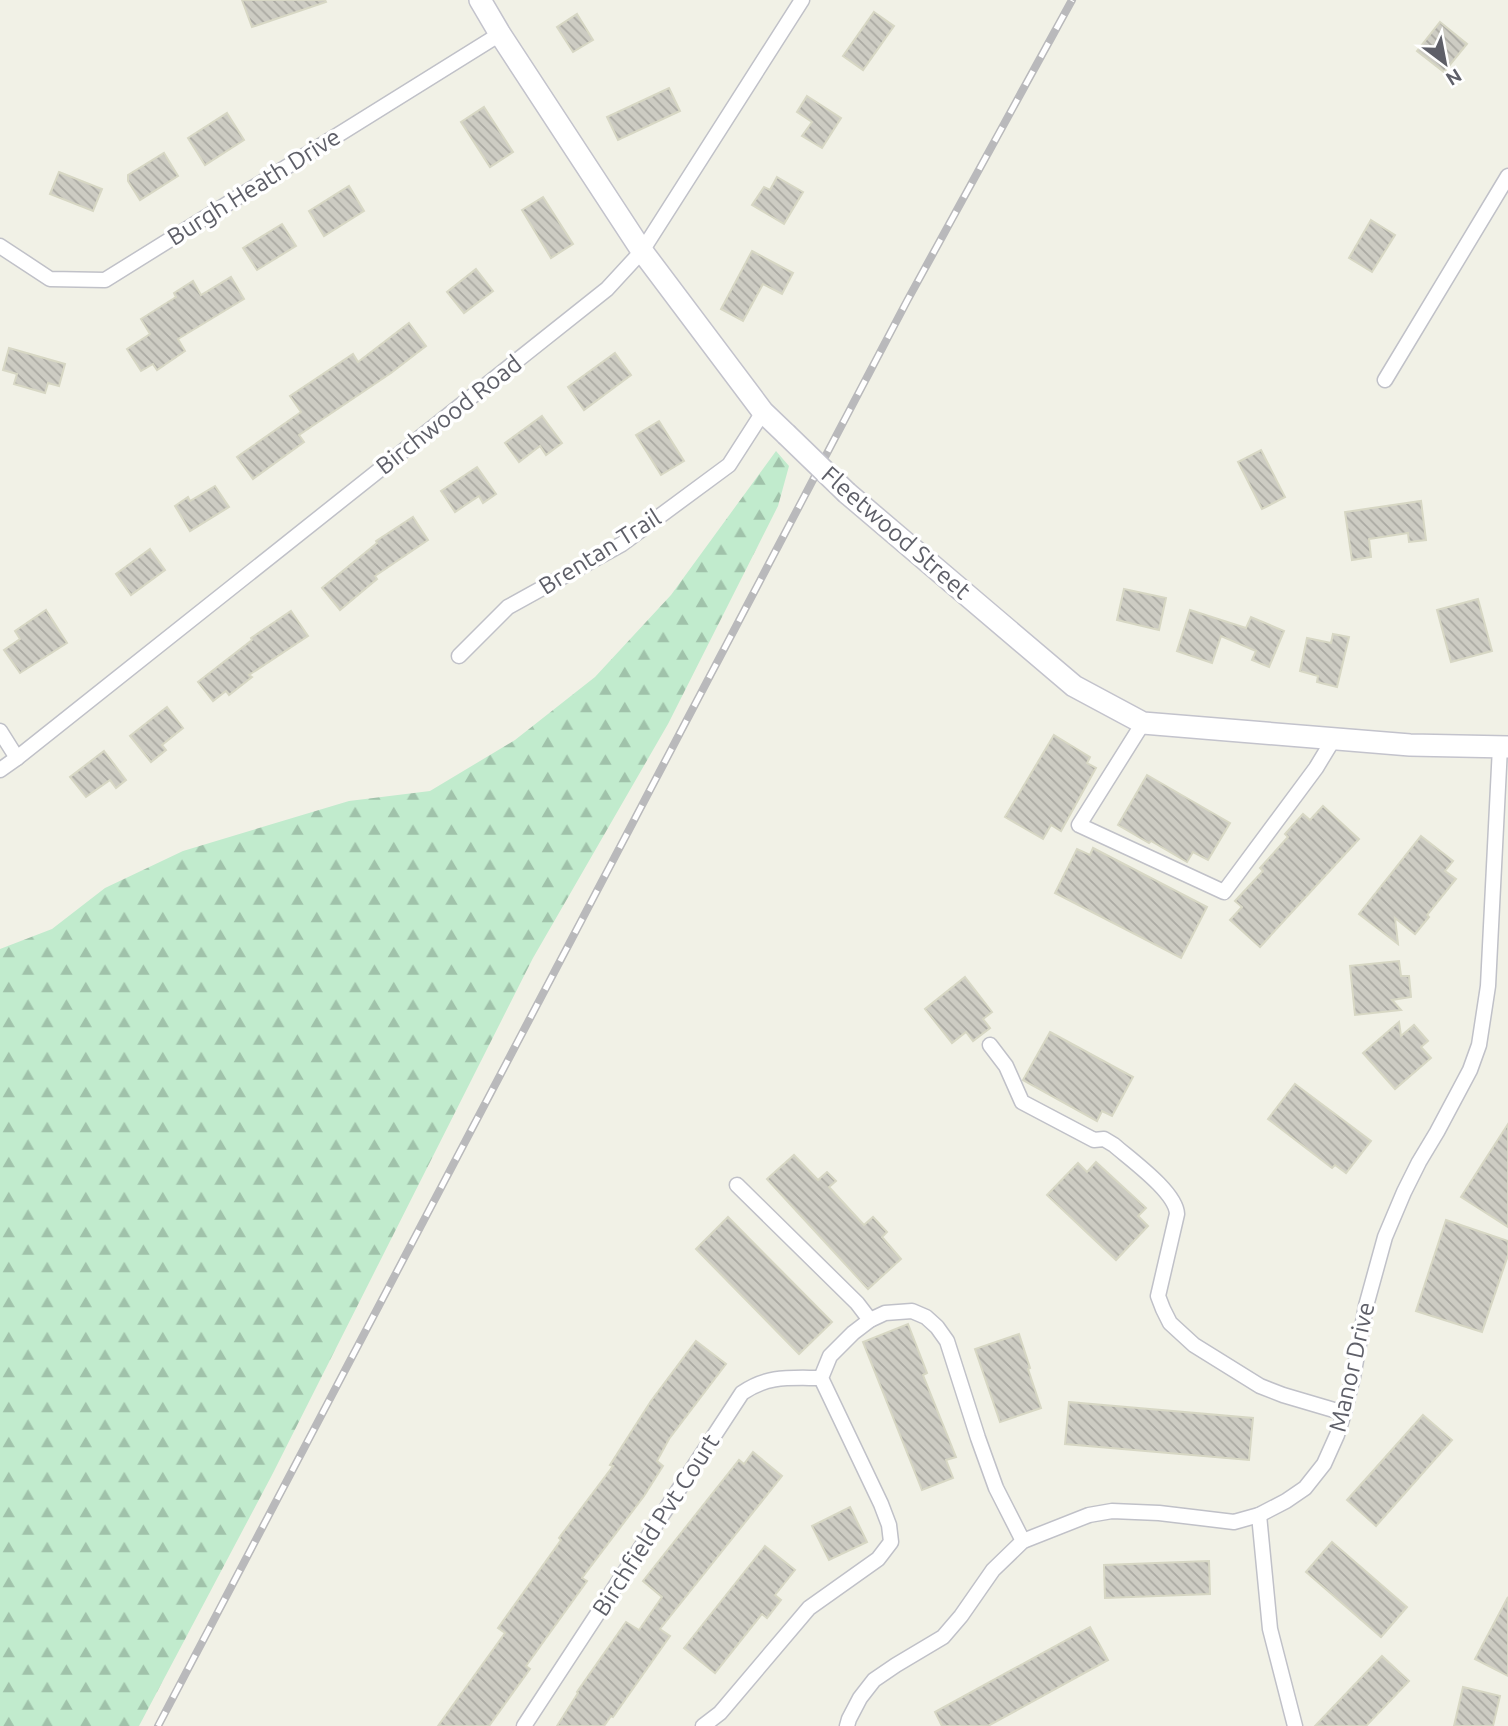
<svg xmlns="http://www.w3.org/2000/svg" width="1508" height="1726" viewBox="0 0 1508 1726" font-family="Ubuntu,sans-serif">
<defs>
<pattern id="forest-firs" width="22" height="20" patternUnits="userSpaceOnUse" patternTransform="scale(1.75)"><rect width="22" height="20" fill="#c1ebcd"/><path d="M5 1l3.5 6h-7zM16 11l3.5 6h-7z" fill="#a0c2aa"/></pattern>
<pattern id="building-back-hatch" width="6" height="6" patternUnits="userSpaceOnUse" patternTransform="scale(1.75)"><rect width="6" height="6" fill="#cdccc3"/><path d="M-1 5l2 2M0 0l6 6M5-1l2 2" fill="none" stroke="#aaa9a2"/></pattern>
</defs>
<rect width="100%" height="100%" fill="#f1f1e6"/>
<path fill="url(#forest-firs)" d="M 776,451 L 789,466 L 778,506 L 668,724 L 533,958 L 272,1475 L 139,1726 L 0,1726 L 0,949 L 52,929 L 105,888 L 183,851 L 349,801 L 430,791 L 515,740 L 595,677 L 671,595 Z"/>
<g fill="url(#building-back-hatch)" stroke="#d7d7c4" stroke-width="2">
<path d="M 242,0 L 325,0 L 326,2 L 252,27 Z"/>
<path d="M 874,12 L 894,26 L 863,70 L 843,56 Z"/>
<path d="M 577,14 L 593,40 L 573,52 L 557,27 Z"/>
<path d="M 1440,22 L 1467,44 L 1444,72 L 1417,51 Z"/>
<path d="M 669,88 L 680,111 L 618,140 L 607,117 Z"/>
<path d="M 807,96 L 841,118 L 822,148 L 802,136 L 812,122 L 797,112 Z"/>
<path d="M 484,107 L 513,152 L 490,167 L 461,122 Z"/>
<path d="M 227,113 L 244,140 L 205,165 L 188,138 Z"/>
<path d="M 164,153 L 178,176 L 140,200 L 128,181 L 128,175 Z"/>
<path d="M 59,172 L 102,189 L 93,211 L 50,194 Z"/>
<path d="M 777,177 L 803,192 L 784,224 L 752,205 L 764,187 L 770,190 Z"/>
<path d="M 349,186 L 364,211 L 324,236 L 309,211 Z"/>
<path d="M 543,197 L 573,244 L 551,258 L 522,210 Z"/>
<path d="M 1371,220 L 1395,235 L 1372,272 L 1349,258 Z"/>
<path d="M 282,224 L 296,246 L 257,270 L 243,248 Z"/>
<path d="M 752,251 L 793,273 L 782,294 L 763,284 L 743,321 L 721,309 Z"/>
<path d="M 476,269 L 493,291 L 464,313 L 447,292 Z"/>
<path d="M 231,277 L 244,299 L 178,339 L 185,351 L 157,370 L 153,364 L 141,371 L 127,349 L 150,334 L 141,319 L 176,297 L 174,293 L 193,281 L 201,295 Z"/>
<path d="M 409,323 L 426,346 L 391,373 L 299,435 L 304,442 L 253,479 L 237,457 L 301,412 L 290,396 L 353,354 L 358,362 Z"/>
<path d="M 9,348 L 65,364 L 59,386 L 48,383 L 45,393 L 14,384 L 17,374 L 3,370 Z"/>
<path d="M 615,353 L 631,375 L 584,410 L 568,387 Z"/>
<path d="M 542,416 L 562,443 L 546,455 L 540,446 L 519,462 L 505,443 Z"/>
<path d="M 659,421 L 684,461 L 661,475 L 636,435 Z"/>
<path d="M 1261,450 L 1285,497 L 1262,509 L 1238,462 Z"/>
<path d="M 477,467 L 496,494 L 483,503 L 479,496 L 455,512 L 441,491 Z"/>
<path d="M 215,486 L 229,507 L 190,531 L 175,506 L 188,497 L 190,501 Z"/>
<path d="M 1421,501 L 1426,540 L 1409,542 L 1408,533 L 1369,539 L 1371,557 L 1352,560 L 1345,512 Z"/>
<path d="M 413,517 L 428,540 L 375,576 L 377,579 L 340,610 L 322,588 L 377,543 L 376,541 Z"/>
<path d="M 150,549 L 165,570 L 131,595 L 116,574 Z"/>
<path d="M 1124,589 L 1166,598 L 1159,630 L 1117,620 Z"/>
<path d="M 1478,599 L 1492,651 L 1451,662 L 1437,610 Z"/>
<path d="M 46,610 L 67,643 L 20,673 L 4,650 L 20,639 L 15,631 Z"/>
<path d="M 1190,610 L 1246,628 L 1251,617 L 1284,631 L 1269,667 L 1252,660 L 1256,651 L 1221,636 L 1212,663 L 1177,651 Z"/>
<path d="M 291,611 L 308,636 L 249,675 L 252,677 L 229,695 L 226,691 L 213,701 L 198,682 L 252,640 L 251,638 Z"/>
<path d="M 1333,634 L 1349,637 L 1337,687 L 1317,682 L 1318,676 L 1300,671 L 1307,638 L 1331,643 Z"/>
<path d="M 167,707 L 183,728 L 162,745 L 166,750 L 151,762 L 130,736 Z"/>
<path d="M 1054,735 L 1090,757 L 1087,763 L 1096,768 L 1061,831 L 1051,825 L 1043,839 L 1005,817 Z"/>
<path d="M 104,751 L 126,780 L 116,788 L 110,780 L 86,797 L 70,777 Z"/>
<path d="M 1147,775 L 1230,823 L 1208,860 L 1193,852 L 1187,862 L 1151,841 L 1149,843 L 1118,825 Z"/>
<path d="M 1323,806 L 1359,839 L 1260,947 L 1230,920 L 1242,907 L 1235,901 L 1263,871 L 1260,868 L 1288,837 L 1285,834 L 1303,814 L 1310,820 Z"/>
<path d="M 1421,836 L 1453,861 L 1445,871 L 1456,879 L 1427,915 L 1429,917 L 1415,934 L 1395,918 L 1398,944 L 1359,914 Z"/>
<path d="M 1093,848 L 1207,907 L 1181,958 L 1055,893 L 1077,849 L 1090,855 Z"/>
<path d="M 1399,961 L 1401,976 L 1409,976 L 1411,997 L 1392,1000 L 1401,1010 L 1355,1015 L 1350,966 Z"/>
<path d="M 965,977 L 992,1012 L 983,1019 L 990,1028 L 973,1041 L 966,1032 L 952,1043 L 925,1009 Z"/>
<path d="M 1399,1022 L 1401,1036 L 1414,1025 L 1428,1041 L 1421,1047 L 1431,1058 L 1395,1089 L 1363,1053 Z"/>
<path d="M 1050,1032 L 1133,1077 L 1112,1116 L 1102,1111 L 1097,1121 L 1023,1080 Z"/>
<path d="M 1295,1084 L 1371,1141 L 1346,1173 L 1335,1165 L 1332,1168 L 1268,1119 Z"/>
<path d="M 1508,1124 L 1508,1227 L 1461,1197 Z"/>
<path d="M 794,1155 L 818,1180 L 827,1172 L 836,1181 L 829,1187 L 864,1225 L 873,1217 L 887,1232 L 882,1237 L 901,1259 L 868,1289 L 767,1179 Z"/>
<path d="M 1096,1162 L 1146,1208 L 1138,1216 L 1148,1226 L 1116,1260 L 1047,1195 L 1078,1163 L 1087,1172 Z"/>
<path d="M 728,1217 L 832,1322 L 799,1354 L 696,1249 Z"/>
<path d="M 1446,1220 L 1508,1241 L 1508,1255 L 1482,1332 L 1416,1311 Z"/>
<path d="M 908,1324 L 927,1373 L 923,1375 L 956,1457 L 946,1460 L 953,1478 L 922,1490 L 863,1342 Z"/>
<path d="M 1019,1334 L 1030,1368 L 1028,1369 L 1041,1408 L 1000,1422 L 975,1349 Z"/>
<path d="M 696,1341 L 726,1364 L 669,1439 L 657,1461 L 663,1466 L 644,1496 L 582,1578 L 587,1581 L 526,1666 L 530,1669 L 489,1726 L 438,1726 L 505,1633 L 498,1628 L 561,1540 L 559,1538 L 613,1466 L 610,1465 L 651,1401 Z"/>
<path d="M 1069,1402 L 1253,1418 L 1249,1460 L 1065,1444 Z"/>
<path d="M 1423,1415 L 1452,1440 L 1376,1526 L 1347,1500 Z"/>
<path d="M 753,1452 L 782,1476 L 660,1629 L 670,1636 L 613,1717 L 611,1716 L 604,1726 L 557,1726 L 578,1693 L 577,1692 L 626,1622 L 639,1630 L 662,1597 L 643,1581 L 739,1460 L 744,1464 Z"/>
<path d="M 850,1507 L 867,1542 L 829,1560 L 812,1526 Z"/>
<path d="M 1332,1542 L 1407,1607 L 1381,1637 L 1306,1572 Z"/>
<path d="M 765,1546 L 795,1570 L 775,1595 L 781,1600 L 767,1618 L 762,1614 L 715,1673 L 684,1648 Z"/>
<path d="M 1209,1561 L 1210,1594 L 1105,1598 L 1104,1565 Z"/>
<path d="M 1508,1597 L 1508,1676 L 1475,1659 Z"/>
<path d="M 1090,1627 L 1108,1660 L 988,1726 L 942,1726 L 935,1712 Z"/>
<path d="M 1382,1656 L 1409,1681 L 1366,1726 L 1315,1726 Z"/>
<path d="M 1463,1687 L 1500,1696 L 1493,1726 L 1454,1726 Z"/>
</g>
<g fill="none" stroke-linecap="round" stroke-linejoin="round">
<defs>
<g id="street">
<path d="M 0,246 L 50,279 L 105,280 L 500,34"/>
<path d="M 1385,380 L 1508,176"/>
<path d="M 459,656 L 508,607 L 622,544 L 729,465 L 763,412"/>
<path d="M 1143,723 L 1079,825 L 1224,892 L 1316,768 L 1333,740"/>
<path d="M 0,731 L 17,758"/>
<path d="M 0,770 L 17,758 L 607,289 L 642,251 L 802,0"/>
<path d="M 990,1045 L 1006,1066 L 1022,1102 L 1094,1140 L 1104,1139 L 1114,1145 C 1131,1160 1176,1192 1177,1214 L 1158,1296 L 1163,1309 L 1170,1323 L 1194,1345 L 1260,1386 L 1283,1395 L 1344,1413"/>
<path d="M 737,1185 L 857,1303 L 870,1320"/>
<path d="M 1259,1515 L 1270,1629 L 1295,1726"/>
<path d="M 524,1726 L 742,1393 C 768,1375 790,1378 821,1378"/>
<path d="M 703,1726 L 720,1713 L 809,1608 L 878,1559 L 891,1542 L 889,1525 L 881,1504 L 821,1378 L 830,1356 L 853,1333 L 870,1320 L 885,1313 L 912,1311 L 926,1317 L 937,1327 L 947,1341 L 978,1438 L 996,1488 L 1023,1541"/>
<path d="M 847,1726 L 849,1719 L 860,1698 L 874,1680 L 896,1665 L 943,1637 L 961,1616 L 993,1570 L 1023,1541 L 1089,1515 L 1112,1511 L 1159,1513 L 1234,1522 L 1259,1515 L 1286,1501 L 1305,1488 L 1324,1464 L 1337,1435 L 1344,1413 L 1353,1377 L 1366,1306 L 1385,1237 L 1404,1192 L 1419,1162 L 1437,1132 L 1470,1070 L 1479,1045 L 1488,986 L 1500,747"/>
</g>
<g id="secondary">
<path d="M 480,0 L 500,34 L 642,251 L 763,412 L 786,434"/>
<path d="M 847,493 L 1074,686 L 1143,723 L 1410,745 L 1508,747"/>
</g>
</defs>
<use href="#street" stroke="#c0c1c8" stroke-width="17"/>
<use href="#secondary" stroke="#c3c3cc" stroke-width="24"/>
<use href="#street" stroke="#fff" stroke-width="14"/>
<use href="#secondary" stroke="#fff" stroke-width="21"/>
<defs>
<path id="rail" d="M 158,1726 L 907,301 L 1072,0"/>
</defs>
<use href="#rail" stroke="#b9b9bb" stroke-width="8"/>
<use href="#rail" stroke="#fff" stroke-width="5" stroke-dasharray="16" stroke-linecap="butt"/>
<defs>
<path id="secondary-bridge" d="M 786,434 L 847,493"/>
</defs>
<use href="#secondary-bridge" stroke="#c3c3cc" stroke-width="24" stroke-linecap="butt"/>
<use href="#secondary-bridge" stroke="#fff" stroke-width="21"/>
</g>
<g text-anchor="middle" stroke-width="7" stroke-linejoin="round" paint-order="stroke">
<g font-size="24" fill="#5e5f68" stroke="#fff">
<text transform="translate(254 187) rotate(-32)" y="8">Burgh Heath Drive</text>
<text transform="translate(449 415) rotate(-38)" y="8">Birchwood Road</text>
<text transform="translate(896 533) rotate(41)" y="8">Fleetwood Street</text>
<text transform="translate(600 552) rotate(-32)" y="8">Brentan Trail</text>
<text transform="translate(1352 1367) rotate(-77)" y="8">Manor Drive</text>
<text transform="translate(656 1525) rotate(-57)" y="8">Birchfield Pvt Court</text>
</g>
</g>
<g transform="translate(1445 63) rotate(148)" stroke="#ffffff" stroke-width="5" paint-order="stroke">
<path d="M0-5L12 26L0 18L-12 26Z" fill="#5e5f68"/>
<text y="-10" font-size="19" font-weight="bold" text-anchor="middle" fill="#5e5f68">N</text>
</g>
</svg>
